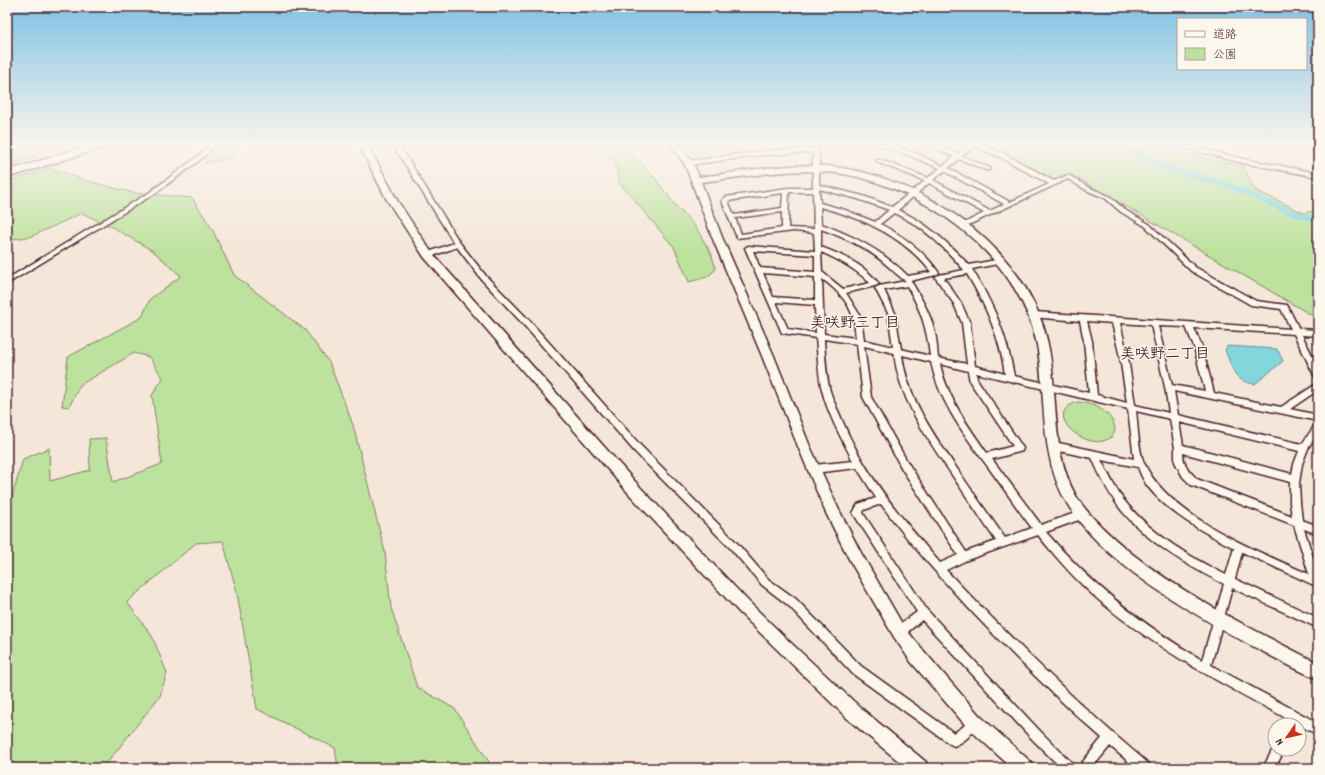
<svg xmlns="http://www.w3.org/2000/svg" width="1325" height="775" viewBox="0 0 1325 775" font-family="Dekko,'Klee One',sans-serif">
<rect width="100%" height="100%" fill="#f4e7d9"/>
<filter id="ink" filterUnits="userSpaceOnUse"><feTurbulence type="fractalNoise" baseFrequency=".025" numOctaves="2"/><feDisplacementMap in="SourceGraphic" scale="8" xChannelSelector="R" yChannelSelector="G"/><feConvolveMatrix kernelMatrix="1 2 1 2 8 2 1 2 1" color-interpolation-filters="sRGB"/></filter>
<g filter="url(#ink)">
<g fill="#bce29d" stroke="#838064">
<path d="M 7,143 L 19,143 L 37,157 L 7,165 Z"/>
<path d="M 223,143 L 243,143 C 237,160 220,160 204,163 Z"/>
<path d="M 591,143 L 625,143 L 633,155 L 654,177 L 676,206 L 695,226 L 711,253 L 716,269 L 707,277 L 689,282 L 674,247 L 619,182 L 615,162 Z"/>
<path d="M 687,143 L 723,143 L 699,156 Z"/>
<path d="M 977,143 L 1114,143 L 1160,153 L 1189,155 L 1243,166 L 1255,190 L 1304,213 L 1318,210 L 1318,239 L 1314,239 L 1318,249 L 1318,319 L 1069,173 L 1053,180 Z"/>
<path d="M 51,168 L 86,181 L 135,193 L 192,198 L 211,227 L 234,275 L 305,330 L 329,362 L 353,425 L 385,552 L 391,608 L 417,687 L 455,709 L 493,768 L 338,768 L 335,748 L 257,709 L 237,593 L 223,541 L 196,543 L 127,602 L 152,636 L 167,673 L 160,696 L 103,768 L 7,768 L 7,515 L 23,459 L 49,448 L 50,481 L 90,470 L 89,439 L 106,438 L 113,482 L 162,464 L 152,395 L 163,378 L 149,357 L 134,353 L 80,385 L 69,407 L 62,406 L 68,357 L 142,317 L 150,299 L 181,276 L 153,251 L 112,227 L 82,213 L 30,237 L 14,239 L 7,234 L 7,182 Z"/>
<path d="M 1078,402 C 1085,403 1092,404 1099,408 C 1112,415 1125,435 1103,441 C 1081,447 1042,412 1078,402 Z"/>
</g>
<path fill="#84d6dd" stroke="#6d8d96" d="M 1227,346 L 1277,349 L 1283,361 L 1255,384 C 1233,381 1233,369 1225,350 Z"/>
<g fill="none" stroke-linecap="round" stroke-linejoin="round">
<path fill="#84d6dd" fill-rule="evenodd" d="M 1090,143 L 1111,143 L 1136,150 L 1172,167 L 1233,184 L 1302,213 L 1318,217 L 1318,223 L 1296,217 L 1227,188 L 1166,171 L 1130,154 Z"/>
<defs>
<g id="street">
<path d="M 211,143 L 218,143 L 200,160 L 154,194 L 7,284 L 7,279 L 150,192 L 196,158 Z"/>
<path d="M 392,143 L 398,143 L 460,243 L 486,276 L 528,319 L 641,446 L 737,543 L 768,579 L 796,599 L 861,666 L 954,733 L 964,726 L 969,717 L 973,716 L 977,717 L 978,721 C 974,733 966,741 954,746 L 950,744 L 853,674 L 788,605 L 762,585 L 731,549 L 635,452 L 522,323 L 482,280 L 457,247 L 430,257 L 426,257 L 426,253 L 454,243 Z"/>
<path d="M 872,143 C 897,143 921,156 943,166 L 954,157 L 925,143 L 934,143 L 958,154 L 969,143 C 992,143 1032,170 1054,181 L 1066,176 L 1070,176 L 1090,188 L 1109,196 L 1125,210 L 1149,224 L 1195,267 L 1256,301 L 1287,305 L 1299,329 L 1318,330 L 1318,336 L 1302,335 L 1318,367 L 1318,378 L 1315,377 L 1294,334 L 1194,328 L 1202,347 L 1214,393 L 1281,407 L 1318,383 L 1318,390 L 1290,409 L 1318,415 L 1318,421 L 1174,391 L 1178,415 L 1302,444 L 1315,425 L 1318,424 L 1318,434 L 1309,446 L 1302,464 L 1299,483 L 1300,503 L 1302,520 L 1318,526 L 1318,534 L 1304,529 L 1318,573 L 1318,587 L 1242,552 L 1235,579 L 1318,618 L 1318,628 L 1232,588 L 1211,665 L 1318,723 L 1318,735 L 1295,723 L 1295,725 L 1283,725 L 1286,718 C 1219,682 1150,646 1093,595 C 1073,577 1055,556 1038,535 L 967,560 L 946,570 C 1010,638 1077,704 1149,764 L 1151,768 L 1136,768 L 1110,746 L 1092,768 L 1079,768 L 1081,764 L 1102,738 C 1057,699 1014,656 973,613 C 941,578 909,543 881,504 L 864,510 L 863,513 L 927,610 L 1040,731 L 1073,764 L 1075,768 L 1061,768 L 1032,739 L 922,620 L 903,636 L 899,637 L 895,636 L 894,632 L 895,628 L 917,612 L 853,513 L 858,504 L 876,498 L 857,468 L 814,473 L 811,472 L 810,469 L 811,466 L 814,465 L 853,461 C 842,439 828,415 822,390 C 818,374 818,356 816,338 L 782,333 L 745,248 L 748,246 L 815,251 L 814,233 L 794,231 L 737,238 L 722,201 L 724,198 L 726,197 L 788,188 L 813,188 L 813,152 L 764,155 L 688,165 L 685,163 L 688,161 L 764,151 L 816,148 L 819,150 L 819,185 L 863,196 L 892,207 L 925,181 L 877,162 L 877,160 L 881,160 L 928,178 L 940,168 L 908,155 ZM 974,146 L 1000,157 L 1049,184 L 1010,202 L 948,168 L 959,159 L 986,170 L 990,170 L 990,168 L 962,156 ZM 944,171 L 1004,204 L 990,211 L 933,180 ZM 1068,179 L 1086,190 L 1105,198 L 1121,212 L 1145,226 L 1191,271 L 1251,305 L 1281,309 L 1291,329 L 1034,312 L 1031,313 L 1030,315 L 1031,317 L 1080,321 L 1084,341 L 1089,393 L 1014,376 C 1007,335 993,304 972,269 L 1003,263 L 1004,261 L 1003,259 L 1001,259 L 969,265 C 948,243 926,222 898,210 L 929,183 L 984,213 L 962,224 L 962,226 L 964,227 ZM 819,189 L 858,199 L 889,210 L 875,222 L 845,210 L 820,203 ZM 789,192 L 813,192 L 814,229 L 788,228 ZM 783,193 L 782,208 L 734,215 L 728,201 ZM 820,207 C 863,218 903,236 931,272 L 908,276 C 883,251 854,236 821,224 ZM 782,212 L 782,228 L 741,234 L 735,218 ZM 894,213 C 922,225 944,247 964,270 L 939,275 L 935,277 L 954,304 L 962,323 L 967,364 L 938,358 C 937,349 937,341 935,333 C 931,314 921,298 911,281 L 910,281 L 936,275 L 939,273 C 924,251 904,236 880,224 ZM 821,229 C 843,237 864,246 882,261 C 890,267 897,276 906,281 L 879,286 L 875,288 L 888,313 L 893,347 L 864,340 L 861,317 L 846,293 L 875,286 L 879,284 C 865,265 842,255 821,247 ZM 753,251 L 815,255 L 815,272 L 760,268 ZM 821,252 C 839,260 856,269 870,283 L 843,289 L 822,272 ZM 763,273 L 815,277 L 815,300 L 773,297 ZM 967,274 C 986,306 1000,337 1005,374 L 975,366 L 970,323 L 961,303 L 944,278 ZM 822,279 C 835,288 848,301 853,317 C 855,323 855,332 856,338 L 824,334 ZM 907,286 C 921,310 927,328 930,356 L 901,349 L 895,313 L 884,290 ZM 776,302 L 815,305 L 816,333 L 788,329 ZM 1087,321 L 1112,323 L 1120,357 L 1127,403 L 1097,395 L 1092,341 ZM 1120,323 L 1151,325 L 1165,387 L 1169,413 L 1135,405 L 1128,357 ZM 1158,326 L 1186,327 L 1194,347 L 1205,391 L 1172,385 ZM 824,339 L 857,344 L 863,397 L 902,469 L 958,555 L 940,563 C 902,519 864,474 842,420 C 838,410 833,401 830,391 C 826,375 825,356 824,339 ZM 864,346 L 894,353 C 899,399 927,438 952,475 C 967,497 981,519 996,541 L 966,552 L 908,463 L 871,397 ZM 902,355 L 931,362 C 939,403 967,438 991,471 C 1005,490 1018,510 1032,528 L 1005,538 C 989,515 973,493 958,470 C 934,435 907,398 902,355 ZM 940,364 L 968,371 L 970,382 L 1013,446 L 987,453 C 968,426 947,397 940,364 ZM 976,373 L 1128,409 L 1134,459 L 1054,442 L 1051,444 L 1050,446 L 1051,448 L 1054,450 L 1092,458 C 1100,476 1109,495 1122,511 C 1149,543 1186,565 1224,584 L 1202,660 C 1143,625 1090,584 1046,532 L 1084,518 L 1086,515 L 1084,512 L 1081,511 L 1041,525 L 1039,522 L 992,459 L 1019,452 L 1022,451 L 1023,448 L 977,379 ZM 1136,411 L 1170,419 L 1175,448 L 1175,462 L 1183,477 L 1191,485 L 1294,525 L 1309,574 C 1257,551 1169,517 1144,463 C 1138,449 1138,426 1136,411 ZM 1179,422 L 1299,451 L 1294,464 L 1292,474 L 1183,445 ZM 1183,453 L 1290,482 L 1290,503 L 1292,516 L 1197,479 C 1189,471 1183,465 1183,453 ZM 1101,460 L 1138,467 C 1140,473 1143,479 1146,484 C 1167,513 1203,532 1234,548 L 1226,575 C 1190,557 1153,535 1127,504 C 1116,491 1109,475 1101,460 Z"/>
<path d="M 1166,143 L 1178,143 L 1243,159 L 1318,173 L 1318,177 L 1243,163 Z"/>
<path d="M 1275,745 L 1275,749 L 1285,749 L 1275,768 L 1263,768 Z"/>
</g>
<g id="secondary">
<path d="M 358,143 L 367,143 L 397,200 L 432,253 L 640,487 L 748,601 L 791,643 L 862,709 L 926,762 L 929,768 L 907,768 L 850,721 L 738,611 L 630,495 L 424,257 L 387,200 Z"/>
<path d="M 669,143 L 678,143 L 693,163 L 699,177 C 741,172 784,163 827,166 C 922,175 1028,248 1048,344 C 1059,394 1050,450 1076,496 C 1090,518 1111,536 1131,553 C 1188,598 1254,630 1318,663 L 1318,679 C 1296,670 1275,658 1254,647 C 1195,615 1103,564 1068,505 C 1038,456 1047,398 1037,345 C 1019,253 916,179 826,172 C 784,169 742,177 701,182 L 722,237 L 774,356 L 809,444 L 838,508 L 860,551 L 904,627 L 923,650 L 979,715 L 1031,762 L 1034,768 L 1012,768 L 967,727 L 911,662 L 894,637 L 850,561 L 825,511 L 797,444 L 762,356 L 712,237 L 691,180 L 684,163 Z"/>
</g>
<path id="highway" d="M 96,143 L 113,143 L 112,145 L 7,178 L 7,171 Z"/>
</defs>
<use href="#street" stroke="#4a1f2b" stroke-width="3"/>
<use href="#secondary" stroke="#4a1f2b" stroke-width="3"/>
<use href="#highway" stroke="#4a1f2b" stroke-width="3"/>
<use href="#street" fill="#fbf7ec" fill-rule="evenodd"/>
<use href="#secondary" fill="#fbf7ec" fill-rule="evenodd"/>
<use href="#highway" fill="#fbf7ec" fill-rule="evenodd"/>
</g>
</g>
<linearGradient id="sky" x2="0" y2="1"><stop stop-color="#80c2e4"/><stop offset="0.57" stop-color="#faf4ee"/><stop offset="1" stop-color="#faf4ee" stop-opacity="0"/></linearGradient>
<rect width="1325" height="252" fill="url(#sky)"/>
<g text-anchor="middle" stroke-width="3" stroke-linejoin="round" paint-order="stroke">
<g font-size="15" font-weight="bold" fill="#4a1f2b" stroke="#fbf7ec">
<text x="855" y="327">美咲野三丁目</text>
<text x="1165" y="358">美咲野二丁目</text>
</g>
</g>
<rect width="1325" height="775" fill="none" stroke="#fbf7ec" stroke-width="24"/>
<rect x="12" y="12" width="1301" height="751" fill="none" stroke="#4a1f2b" stroke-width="1.5" filter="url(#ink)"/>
<rect x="1177" y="18" width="130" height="52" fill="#fbf7ec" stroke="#b4a19f"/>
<rect x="1185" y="31" width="20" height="6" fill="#fbf7ec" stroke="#b4a19f"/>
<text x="1213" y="38" font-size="12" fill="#4a1f2b">道路</text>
<rect x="1185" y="48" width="20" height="12" fill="#bce29d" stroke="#b4a19f"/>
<text x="1213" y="58" font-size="12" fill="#4a1f2b">公園</text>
<g transform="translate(1287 737) rotate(236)"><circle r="19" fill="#fbf7ec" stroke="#b4a19f"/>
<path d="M0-3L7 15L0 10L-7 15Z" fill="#c8321e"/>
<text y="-6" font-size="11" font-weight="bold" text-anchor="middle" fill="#4a1f2b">N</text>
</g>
</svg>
